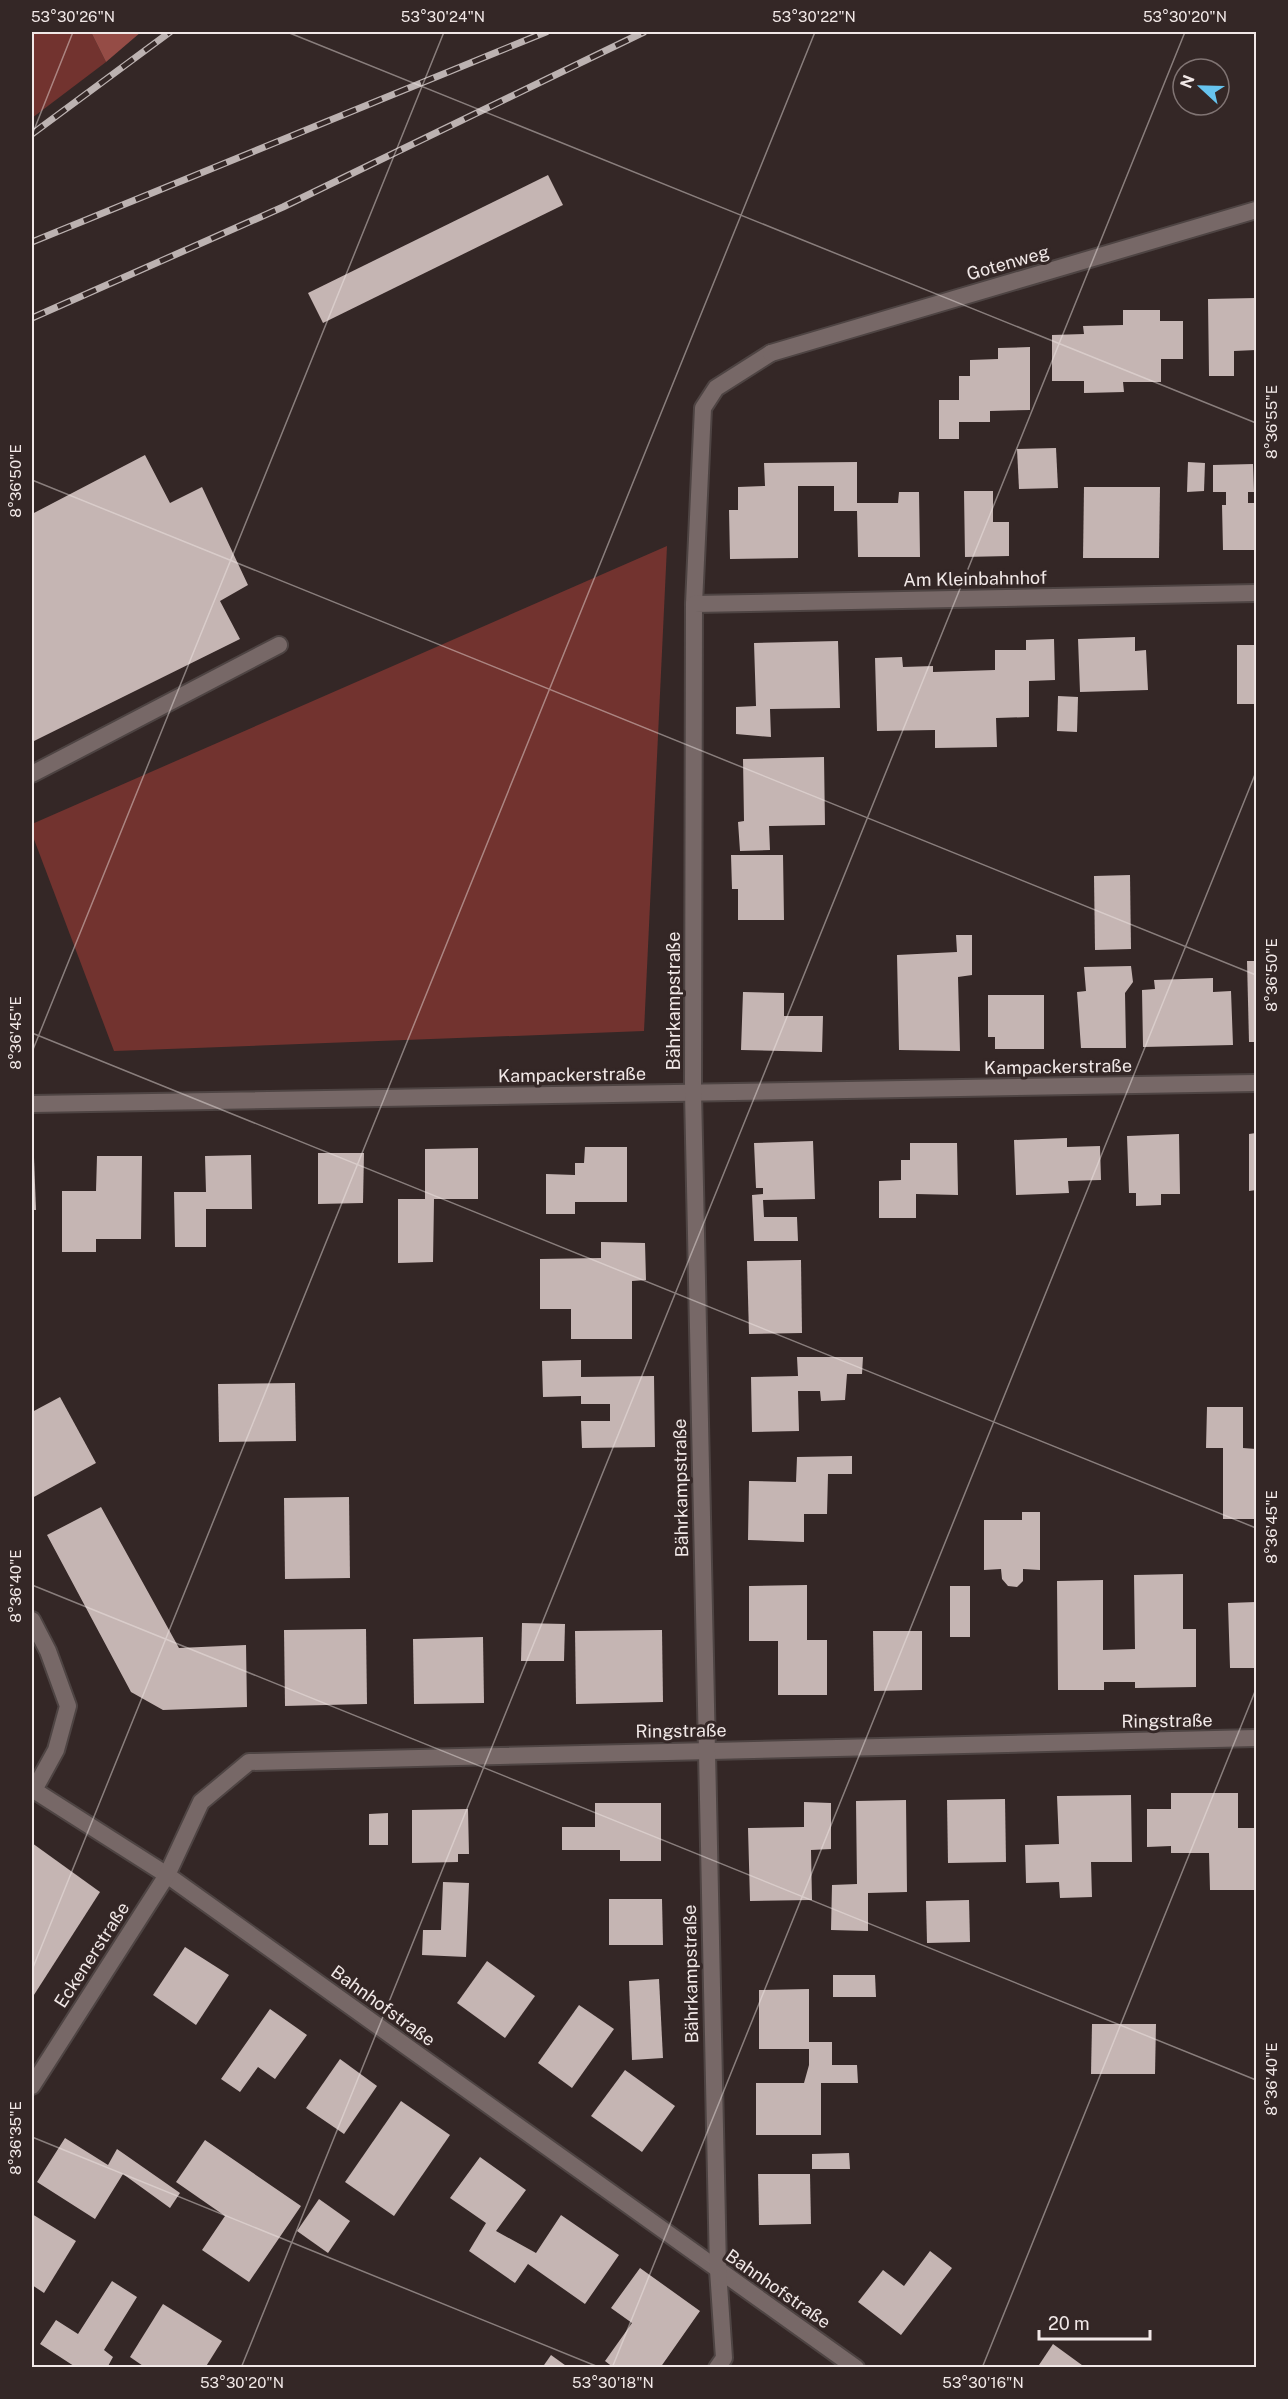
<svg xmlns="http://www.w3.org/2000/svg" width="1288" height="2399" viewBox="0 0 1288 2399" font-family="'Public Sans',sans-serif">
<rect width="100%" height="100%" fill="#342726"/>
<g fill="#72332f">
<path d="M 32,32 L 91,32 L 106,62 L 32,118 Z"/>
<path d="M 667,546 L 644,1031 L 114,1051 L 32,834 L 32,824 Z"/>
</g>
<path fill="#954c46" d="M 91,32 L 141,32 L 106,62 Z"/>
<g fill="#c5b5b3">
<path d="M 548,175 L 563,205 L 323,323 L 308,293 Z"/>
<path d="M 1256,298 L 1256,350 L 1234,351 L 1234,376 L 1209,376 L 1208,299 Z"/>
<path d="M 1123,310 L 1160,310 L 1160,321 L 1183,321 L 1183,359 L 1161,359 L 1161,382 L 1123,382 L 1124,392 L 1084,393 L 1084,381 L 1052,381 L 1052,335 L 1084,334 L 1083,326 L 1123,325 Z"/>
<path d="M 1030,347 L 1030,410 L 990,411 L 990,422 L 959,422 L 959,439 L 939,439 L 939,400 L 959,400 L 959,376 L 970,376 L 970,360 L 998,359 L 998,348 Z"/>
<path d="M 1056,448 L 1058,488 L 1019,489 L 1017,449 Z"/>
<path d="M 145,455 L 170,503 L 202,487 L 248,585 L 220,601 L 240,639 L 32,742 L 32,514 Z"/>
<path d="M 857,462 L 857,503 L 898,503 L 899,492 L 919,492 L 920,557 L 858,557 L 857,511 L 834,511 L 834,486 L 798,486 L 798,558 L 730,559 L 729,510 L 738,510 L 738,487 L 765,486 L 764,463 Z"/>
<path d="M 1188,462 L 1205,463 L 1204,491 L 1187,492 Z"/>
<path d="M 1253,464 L 1254,492 L 1248,492 L 1248,503 L 1256,503 L 1256,550 L 1223,550 L 1222,505 L 1226,505 L 1226,492 L 1213,492 L 1213,465 Z"/>
<path d="M 1084,487 L 1160,487 L 1159,558 L 1083,558 Z"/>
<path d="M 964,491 L 993,491 L 993,522 L 1009,522 L 1009,556 L 965,557 Z"/>
<path d="M 1135,637 L 1135,651 L 1146,650 L 1148,690 L 1080,692 L 1078,639 Z"/>
<path d="M 1054,639 L 1055,680 L 1029,681 L 1029,717 L 996,718 L 997,747 L 935,748 L 935,730 L 877,731 L 875,658 L 902,657 L 903,667 L 933,666 L 933,672 L 995,670 L 995,650 L 1026,650 L 1026,640 Z"/>
<path d="M 838,641 L 840,708 L 770,709 L 771,737 L 736,734 L 736,707 L 756,706 L 754,643 Z"/>
<rect x="1237" y="645" width="19" height="59"/>
<path d="M 1058,696 L 1078,697 L 1077,732 L 1057,731 Z"/>
<path d="M 824,757 L 825,825 L 769,826 L 770,850 L 740,851 L 738,822 L 744,821 L 743,759 Z"/>
<path d="M 731,855 L 783,855 L 784,920 L 738,920 L 738,889 L 732,889 Z"/>
<path d="M 1130,875 L 1131,949 L 1095,950 L 1094,876 Z"/>
<path d="M 956,935 L 972,935 L 972,975 L 958,977 L 960,1051 L 899,1050 L 897,955 L 957,952 Z"/>
<path d="M 1247,961 L 1256,961 L 1256,1042 L 1249,1042 Z"/>
<path d="M 1131,966 L 1133,982 L 1125,993 L 1126,1048 L 1081,1048 L 1077,992 L 1086,991 L 1084,967 Z"/>
<path d="M 1213,978 L 1213,992 L 1231,991 L 1233,1045 L 1143,1047 L 1142,990 L 1155,989 L 1154,980 Z"/>
<path d="M 743,992 L 784,993 L 784,1016 L 823,1016 L 822,1052 L 741,1050 Z"/>
<path d="M 988,995 L 1044,995 L 1044,1049 L 995,1049 L 995,1037 L 988,1037 Z"/>
<path d="M 1256,1133 L 1256,1190 L 1249,1191 L 1249,1134 Z"/>
<path d="M 1179,1134 L 1180,1194 L 1161,1194 L 1161,1205 L 1136,1206 L 1136,1193 L 1129,1193 L 1127,1136 Z"/>
<path d="M 1067,1138 L 1067,1147 L 1100,1146 L 1101,1180 L 1068,1181 L 1069,1193 L 1016,1195 L 1014,1140 Z"/>
<path d="M 813,1141 L 815,1199 L 763,1200 L 764,1217 L 797,1217 L 798,1241 L 754,1241 L 752,1195 L 763,1194 L 763,1188 L 756,1188 L 754,1143 Z"/>
<path d="M 910,1143 L 957,1143 L 958,1195 L 916,1194 L 916,1218 L 879,1218 L 879,1181 L 901,1180 L 901,1160 L 910,1160 Z"/>
<path d="M 585,1147 L 627,1147 L 627,1202 L 575,1202 L 575,1214 L 546,1214 L 546,1174 L 575,1175 L 575,1163 L 584,1163 Z"/>
<path d="M 478,1148 L 478,1199 L 434,1199 L 433,1262 L 398,1263 L 398,1199 L 425,1199 L 425,1149 Z"/>
<path d="M 318,1153 L 364,1153 L 363,1203 L 318,1204 Z"/>
<path d="M 251,1155 L 252,1209 L 206,1209 L 206,1247 L 175,1247 L 174,1192 L 206,1192 L 205,1156 Z"/>
<path d="M 97,1156 L 142,1156 L 141,1239 L 96,1239 L 96,1252 L 62,1252 L 62,1191 L 96,1191 Z"/>
<path d="M 32,1158 L 34,1158 L 36,1210 L 32,1210 Z"/>
<path d="M 601,1242 L 645,1243 L 646,1280 L 632,1281 L 632,1339 L 571,1339 L 571,1309 L 540,1309 L 540,1259 L 601,1258 Z"/>
<path d="M 801,1260 L 802,1333 L 749,1334 L 747,1261 Z"/>
<path d="M 797,1357 L 863,1357 L 862,1374 L 847,1374 L 845,1400 L 821,1401 L 820,1391 L 798,1391 L 799,1431 L 752,1432 L 751,1377 L 798,1376 Z"/>
<path d="M 581,1360 L 581,1377 L 654,1376 L 655,1447 L 582,1448 L 581,1421 L 610,1421 L 610,1404 L 581,1404 L 581,1396 L 543,1397 L 542,1361 Z"/>
<path d="M 295,1383 L 296,1441 L 219,1442 L 218,1384 Z"/>
<path d="M 60,1397 L 96,1463 L 32,1498 L 32,1412 Z"/>
<path d="M 1207,1407 L 1243,1407 L 1243,1448 L 1256,1449 L 1256,1519 L 1223,1519 L 1223,1448 L 1206,1448 Z"/>
<path d="M 852,1456 L 852,1474 L 828,1474 L 827,1514 L 804,1514 L 804,1542 L 748,1540 L 749,1481 L 796,1482 L 797,1457 Z"/>
<path d="M 349,1497 L 350,1578 L 285,1579 L 284,1498 Z"/>
<path d="M 101,1507 L 179,1648 L 246,1645 L 247,1707 L 163,1710 L 131,1692 L 47,1535 Z"/>
<path d="M 1022,1512 L 1040,1512 L 1040,1570 L 1023,1569 L 1023,1581 L 1017,1587 L 1008,1586 L 1002,1579 L 1001,1569 L 984,1570 L 984,1520 L 1022,1520 Z"/>
<path d="M 1183,1574 L 1183,1629 L 1196,1629 L 1196,1687 L 1135,1688 L 1135,1682 L 1104,1682 L 1104,1690 L 1058,1690 L 1057,1581 L 1103,1580 L 1103,1650 L 1135,1649 L 1134,1575 Z"/>
<path d="M 807,1585 L 807,1640 L 827,1640 L 827,1695 L 778,1695 L 778,1641 L 749,1641 L 749,1586 Z"/>
<rect x="950" y="1586" width="20" height="51"/>
<path d="M 1256,1602 L 1256,1668 L 1230,1668 L 1228,1603 Z"/>
<path d="M 522,1623 L 565,1624 L 564,1661 L 521,1661 Z"/>
<path d="M 366,1629 L 367,1704 L 285,1706 L 284,1630 Z"/>
<path d="M 662,1630 L 663,1702 L 576,1704 L 575,1631 Z"/>
<path d="M 873,1631 L 922,1631 L 922,1690 L 874,1691 Z"/>
<path d="M 483,1637 L 484,1703 L 414,1704 L 413,1639 Z"/>
<path d="M 1171,1793 L 1238,1793 L 1238,1828 L 1256,1828 L 1256,1890 L 1210,1890 L 1209,1853 L 1171,1853 L 1171,1846 L 1147,1847 L 1147,1809 L 1171,1809 Z"/>
<path d="M 1131,1795 L 1132,1862 L 1091,1862 L 1092,1897 L 1060,1898 L 1059,1882 L 1026,1883 L 1025,1845 L 1059,1844 L 1057,1796 Z"/>
<path d="M 1005,1799 L 1006,1862 L 948,1863 L 947,1800 Z"/>
<path d="M 906,1800 L 907,1892 L 868,1893 L 868,1931 L 831,1930 L 832,1885 L 857,1884 L 856,1801 Z"/>
<path d="M 804,1802 L 831,1803 L 831,1849 L 811,1850 L 812,1900 L 750,1901 L 748,1828 L 804,1827 Z"/>
<path d="M 595,1803 L 661,1803 L 661,1861 L 620,1861 L 620,1850 L 562,1850 L 562,1827 L 595,1827 Z"/>
<path d="M 468,1809 L 469,1854 L 458,1854 L 458,1862 L 412,1863 L 412,1810 Z"/>
<path d="M 388,1813 L 388,1845 L 369,1845 L 369,1814 Z"/>
<path d="M 32,1843 L 100,1892 L 32,1998 Z"/>
<path d="M 443,1882 L 469,1883 L 466,1957 L 422,1955 L 423,1930 L 441,1930 Z"/>
<path d="M 609,1899 L 662,1899 L 663,1945 L 609,1945 Z"/>
<path d="M 969,1900 L 970,1942 L 927,1943 L 926,1901 Z"/>
<path d="M 185,1947 L 229,1975 L 196,2025 L 153,1995 Z"/>
<path d="M 487,1961 L 535,1996 L 505,2038 L 457,2003 Z"/>
<path d="M 833,1975 L 875,1975 L 876,1997 L 833,1997 Z"/>
<path d="M 659,1979 L 663,2058 L 632,2060 L 629,1981 Z"/>
<path d="M 809,1989 L 809,2042 L 832,2042 L 832,2065 L 857,2065 L 858,2083 L 821,2083 L 821,2135 L 756,2135 L 756,2083 L 804,2083 L 809,2065 L 809,2049 L 759,2049 L 759,1990 Z"/>
<path d="M 579,2005 L 614,2029 L 572,2088 L 538,2063 Z"/>
<path d="M 270,2009 L 307,2035 L 275,2079 L 258,2067 L 240,2092 L 221,2079 Z"/>
<path d="M 1092,2024 L 1156,2024 L 1155,2074 L 1091,2074 Z"/>
<path d="M 340,2059 L 377,2086 L 344,2134 L 306,2108 Z"/>
<path d="M 625,2070 L 675,2106 L 642,2152 L 591,2116 Z"/>
<path d="M 401,2101 L 450,2135 L 394,2216 L 345,2182 Z"/>
<path d="M 65,2138 L 108,2165 L 117,2149 L 180,2193 L 170,2208 L 123,2174 L 95,2219 L 37,2182 Z"/>
<path d="M 205,2140 L 301,2206 L 249,2282 L 202,2250 L 225,2216 L 176,2182 Z"/>
<path d="M 849,2153 L 850,2169 L 812,2169 L 812,2154 Z"/>
<path d="M 480,2157 L 526,2190 L 496,2231 L 536,2253 L 561,2215 L 619,2255 L 585,2304 L 528,2264 L 515,2283 L 469,2251 L 486,2223 L 450,2198 Z"/>
<path d="M 758,2174 L 810,2174 L 811,2224 L 759,2225 Z"/>
<path d="M 319,2199 L 350,2221 L 328,2253 L 297,2231 Z"/>
<path d="M 32,2214 L 76,2241 L 44,2293 L 32,2285 Z"/>
<path d="M 930,2251 L 952,2268 L 901,2335 L 858,2302 L 883,2270 L 904,2286 Z"/>
<path d="M 640,2268 L 700,2311 L 660,2368 L 614,2368 L 605,2361 L 632,2323 L 611,2308 Z"/>
<path d="M 112,2281 L 137,2297 L 104,2350 L 113,2357 L 107,2368 L 77,2368 L 40,2344 L 56,2320 L 78,2334 Z"/>
<path d="M 163,2304 L 222,2341 L 205,2368 L 146,2368 L 130,2357 Z"/>
<path d="M 1053,2344 L 1086,2368 L 1037,2368 Z"/>
<path d="M 551,2355 L 569,2368 L 542,2368 Z"/>
</g>
<g fill="none" stroke-linecap="round" stroke-linejoin="round">
<defs>
<g id="service">
<path d="M 694,604 L 703,408 L 716,388 L 771,353"/>
<path d="M 32,774 L 279,645"/>
</g>
<g id="minor">
<path d="M 771,353 L 1256,210"/>
<path d="M 32,1104 L 1256,1083"/>
<path d="M 32,1620 L 48,1651 L 68,1706 L 56,1750 L 34,1790"/>
<path d="M 32,1789 L 167,1875 L 856,2368"/>
<path d="M 32,2086 L 167,1875 L 201,1802 L 249,1762 L 1256,1738"/>
<path d="M 717,2368 L 724,2358 L 718,2270 L 693,1092 L 694,604 L 1256,593"/>
</g>
</defs>
<use href="#service" stroke="#4e4443" stroke-width="20"/>
<use href="#minor" stroke="#4e4443" stroke-width="20"/>
<use href="#service" stroke="#776867" stroke-width="16"/>
<use href="#minor" stroke="#776867" stroke-width="16"/>
<defs>
<g id="rail">
<path d="M 32,134 L 170,32"/>
<path d="M 32,242 L 546,32"/>
<path d="M 32,318 L 283,207 L 644,32"/>
</g>
</defs>
<use href="#rail" stroke="#bcb2b1" stroke-width="7"/>
<use href="#rail" stroke="#342726" stroke-width="4.5" stroke-dasharray="14" stroke-linecap="butt"/>
</g>
<path fill="none" stroke="#f1e8e7" stroke-width="1.5" stroke-opacity="0.45" d="M 287,32 L 1256,423M 32,135 L 73,32M 32,480 L 1256,975M 32,1033 L 1256,1528M 32,1052 L 444,32M 32,1585 L 1256,2080M 32,1970 L 815,32M 32,2137 L 601,2368M 241,2368 L 1185,32M 612,2368 L 1256,772M 982,2368 L 1256,1689"/>
<g text-anchor="middle" stroke-width="6" stroke-linejoin="round" paint-order="stroke">
<g font-size="18" fill="#f1e8e7" stroke="#342726">
<text transform="translate(1008 263) rotate(-16)" y="6">Gotenweg</text>
<text transform="translate(975 579) rotate(-1)" y="6">Am Kleinbahnhof</text>
<text transform="translate(674 1001) rotate(-90)" y="6">Bährkampstraße</text>
<text transform="translate(1058 1067) rotate(-1)" y="6">Kampackerstraße</text>
<text transform="translate(572 1075) rotate(-1)" y="6">Kampackerstraße</text>
<text transform="translate(681 1488) rotate(-91)" y="6">Bährkampstraße</text>
<text transform="translate(1167 1721) rotate(-1)" y="6">Ringstraße</text>
<text transform="translate(681 1731) rotate(-1)" y="6">Ringstraße</text>
<text transform="translate(92 1955) rotate(-57)" y="6">Eckenerstraße</text>
<text transform="translate(691 1974) rotate(-91)" y="6">Bährkampstraße</text>
<text transform="translate(383 2006) rotate(36)" y="6">Bahnhofstraße</text>
<text transform="translate(778 2289) rotate(35)" y="6">Bahnhofstraße</text>
</g>
</g>
<rect width="1288" height="2399" fill="none" stroke="#342726" stroke-width="66"/>
<g transform="translate(1201 87) rotate(292)"><circle r="28" fill="#342726" stroke="#807473" stroke-width="1.5"/>
<path d="M0-4.5L10 22L0 15L-10 22Z" fill="#67c4ef"/>
<text y="-9" font-size="16" font-weight="bold" text-anchor="middle" fill="#f1e8e7">N</text>
</g>
<path d="M1039 2330v9h111v-9" fill="none" stroke="#f1e8e7" stroke-width="3"/>
<text x="1048" y="2330" font-size="18" fill="#f1e8e7" stroke="#342726" stroke-width="4.5" paint-order="stroke">20 m</text>
<rect x="33" y="33" width="1222" height="2333" fill="none" stroke="#f1e8e7" stroke-width="2"/>
<g font-size="15" text-anchor="middle" fill="#f1e8e7">
<text x="73" y="22">53°30'26"N</text>
<text x="443" y="22">53°30'24"N</text>
<text x="814" y="22">53°30'22"N</text>
<text x="1185" y="22">53°30'20"N</text>
<text transform="translate(1272 422) rotate(-90)" y="5">8°36'55"E</text>
<text transform="translate(16 481) rotate(-90)" y="5">8°36'50"E</text>
<text transform="translate(1272 975) rotate(-90)" y="5">8°36'50"E</text>
<text transform="translate(16 1033) rotate(-90)" y="5">8°36'45"E</text>
<text transform="translate(1272 1527) rotate(-90)" y="5">8°36'45"E</text>
<text transform="translate(16 1586) rotate(-90)" y="5">8°36'40"E</text>
<text transform="translate(1272 2079) rotate(-90)" y="5">8°36'40"E</text>
<text transform="translate(16 2138) rotate(-90)" y="5">8°36'35"E</text>
<text x="242" y="2388">53°30'20"N</text>
<text x="613" y="2388">53°30'18"N</text>
<text x="983" y="2388">53°30'16"N</text>
</g>
</svg>
